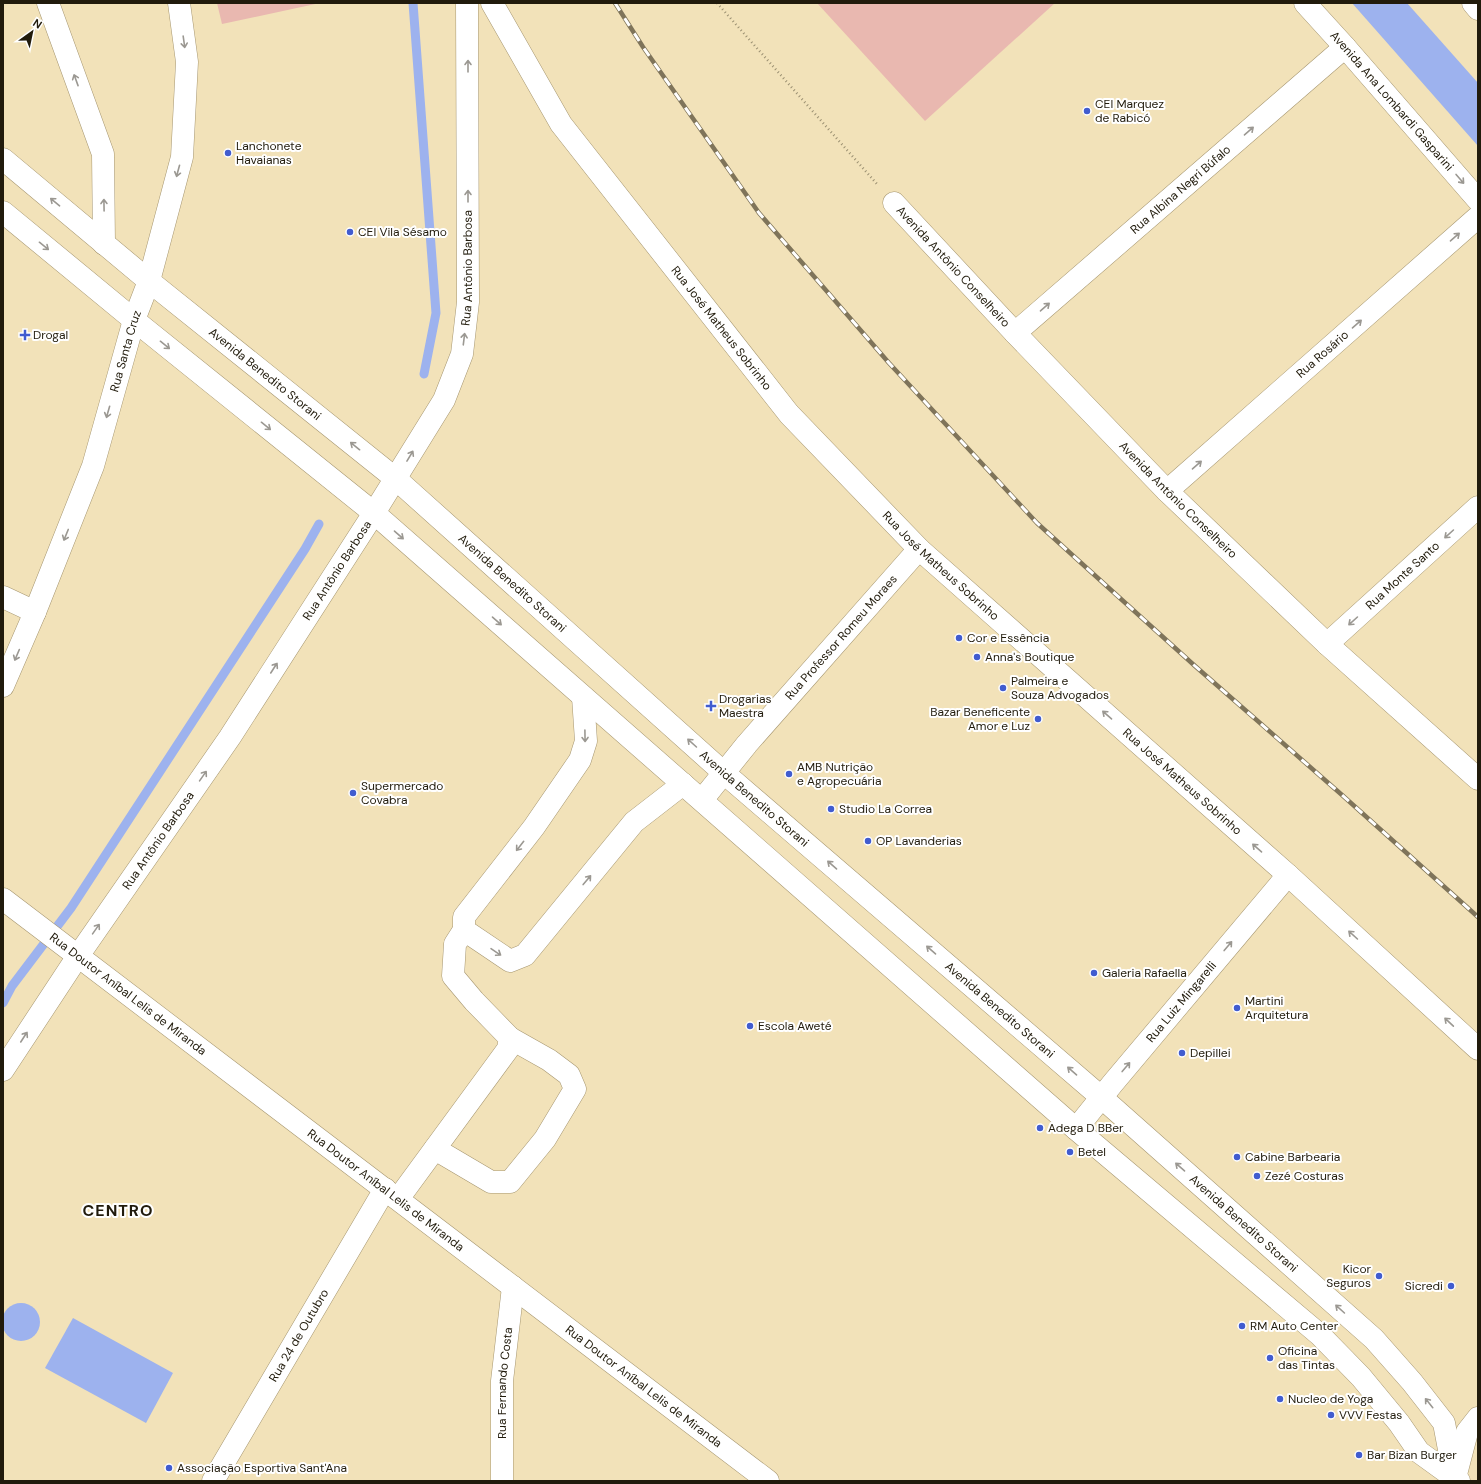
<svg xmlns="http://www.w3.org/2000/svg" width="1481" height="1484" viewBox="0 0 1481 1484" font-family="'DM Sans',sans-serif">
<rect width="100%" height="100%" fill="#f2e2b9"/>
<g fill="#e9b8b0">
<path d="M 217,3 L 320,3 L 222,24 Z"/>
<path d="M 817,3 L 1055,3 L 925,121 Z"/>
</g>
<g fill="#9db2ee">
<path d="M 1352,3 L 1407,3 L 1478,83 L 1478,146 Z"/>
<circle cx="21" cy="1322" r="19"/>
<path d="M 73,1318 L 173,1373 L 146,1423 L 45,1368 Z"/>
</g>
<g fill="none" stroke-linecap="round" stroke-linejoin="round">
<g stroke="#9db2ee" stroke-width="9">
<path d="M 413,3 L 436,313 L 424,374"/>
<path d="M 3,1003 L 12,986 L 71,908 L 305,549 L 319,524"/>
</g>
<defs>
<g id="minor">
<path d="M 48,3 L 103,154 L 104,244"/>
<path id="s1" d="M 1305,3 L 1345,47 L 1478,200"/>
<path d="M 1473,3 L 1478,9"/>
<path id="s2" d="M 894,203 L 1015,333 L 1167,491 L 1327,644 L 1478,779"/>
<path id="s3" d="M 1015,333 L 1345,47"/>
<path id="s4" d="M 1167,491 L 1478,217"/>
<path d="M 3,597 L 35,612"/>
<path id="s5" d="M 1327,644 L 1478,507"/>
<path id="s6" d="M 3,686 L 35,612 L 93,466 L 134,320 L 149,281 L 182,157 L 187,62 L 179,3"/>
<path id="s7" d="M 702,800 L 747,744 L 919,549"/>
<path id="s8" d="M 3,899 L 768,1481"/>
<path d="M 464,930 L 510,961 L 525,955 L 634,822 L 683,784"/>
<path id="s9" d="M 3,1070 L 78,956 L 230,737 L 374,513 L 444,400 L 462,354 L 468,302 L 467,3"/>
<path id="s10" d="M 1076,1129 L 1113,1083 L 1288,875"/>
<path d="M 435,1149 L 491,1182 L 510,1182 L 545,1139 L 575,1089 L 569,1075 L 549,1060 L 510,1038"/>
<path d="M 398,1199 L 508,1049 L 510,1038 L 474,1001 L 453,976 L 455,944 L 464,930 L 464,917 L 534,827 L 580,760 L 586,741 L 583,697"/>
<path d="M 1455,1478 L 1467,1432 L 1478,1418"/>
<path id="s11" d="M 213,1481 L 385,1189"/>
<path id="s12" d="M 502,1481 L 502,1381 L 513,1287"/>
</g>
<g id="major">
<path id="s13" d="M 492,3 L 561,124 L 789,414 L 919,549 L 1288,875 L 1478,1049"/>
<path id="s14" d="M 3,159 L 149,281 L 396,479 L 724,773 L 1101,1097 L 1374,1339 L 1412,1382 L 1444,1423 L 1455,1481"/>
<path d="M 3,212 L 134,320 L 374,513 L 1076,1129 L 1320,1335 L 1361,1377 L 1399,1423 L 1419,1452 L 1459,1481"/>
</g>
</defs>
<use href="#minor" stroke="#a69670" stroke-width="23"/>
<use href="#major" stroke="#a69670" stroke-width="23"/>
<path stroke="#9a8f71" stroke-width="2.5" stroke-dasharray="1 3" stroke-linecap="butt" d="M 717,3 L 877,184"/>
<use href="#minor" stroke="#fff" stroke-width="22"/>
<use href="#major" stroke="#fff" stroke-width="22"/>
<defs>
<path id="rail" d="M 615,3 L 643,47 L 759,213 L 889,363 L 1037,523 L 1195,666 L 1342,795 L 1478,917"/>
</defs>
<use href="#rail" stroke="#7f745a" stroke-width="4.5"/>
<use href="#rail" stroke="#fff" stroke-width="3" stroke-dasharray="9" stroke-linecap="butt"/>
</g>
<defs><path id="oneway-shaft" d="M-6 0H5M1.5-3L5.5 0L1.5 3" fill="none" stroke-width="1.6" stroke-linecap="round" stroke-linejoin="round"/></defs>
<g stroke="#9b9892">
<use href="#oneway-shaft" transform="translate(184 42) rotate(82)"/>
<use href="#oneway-shaft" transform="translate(468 66) rotate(-90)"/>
<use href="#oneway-shaft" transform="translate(76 80) rotate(-110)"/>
<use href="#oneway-shaft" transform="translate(1249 131) rotate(-41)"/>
<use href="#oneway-shaft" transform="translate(178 171) rotate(105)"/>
<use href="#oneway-shaft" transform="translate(1460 179) rotate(49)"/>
<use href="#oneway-shaft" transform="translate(468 196) rotate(-90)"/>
<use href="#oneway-shaft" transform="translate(55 202) rotate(-140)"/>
<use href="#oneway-shaft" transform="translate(104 205) rotate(-91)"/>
<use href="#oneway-shaft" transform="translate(1455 237) rotate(-41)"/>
<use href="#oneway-shaft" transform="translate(44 246) rotate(39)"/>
<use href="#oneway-shaft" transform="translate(1045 307) rotate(-41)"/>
<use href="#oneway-shaft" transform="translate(1357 324) rotate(-41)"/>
<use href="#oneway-shaft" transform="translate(464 339) rotate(-83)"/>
<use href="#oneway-shaft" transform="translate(165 345) rotate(39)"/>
<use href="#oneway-shaft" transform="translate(108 412) rotate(106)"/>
<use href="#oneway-shaft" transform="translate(266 426) rotate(39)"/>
<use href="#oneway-shaft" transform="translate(355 446) rotate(-141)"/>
<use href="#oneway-shaft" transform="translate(410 456) rotate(-59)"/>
<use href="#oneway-shaft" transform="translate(1197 465) rotate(-41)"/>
<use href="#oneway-shaft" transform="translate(1449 534) rotate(138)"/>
<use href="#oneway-shaft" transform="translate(66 535) rotate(112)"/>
<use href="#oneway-shaft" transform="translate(399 535) rotate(41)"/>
<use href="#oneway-shaft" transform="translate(497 621) rotate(41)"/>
<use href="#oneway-shaft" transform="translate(1353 621) rotate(138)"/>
<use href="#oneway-shaft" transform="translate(17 655) rotate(113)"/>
<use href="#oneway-shaft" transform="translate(274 668) rotate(-57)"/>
<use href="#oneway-shaft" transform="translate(1107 715) rotate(-139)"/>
<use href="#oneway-shaft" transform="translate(585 736) rotate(89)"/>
<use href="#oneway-shaft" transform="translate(692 743) rotate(-138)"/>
<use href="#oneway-shaft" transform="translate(203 776) rotate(-55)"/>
<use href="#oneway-shaft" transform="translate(520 846) rotate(128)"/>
<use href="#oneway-shaft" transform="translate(1257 848) rotate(-139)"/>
<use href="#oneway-shaft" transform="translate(832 865) rotate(-139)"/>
<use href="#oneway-shaft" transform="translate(587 880) rotate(-50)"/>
<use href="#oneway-shaft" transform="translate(96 929) rotate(-55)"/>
<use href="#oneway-shaft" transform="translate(1353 935) rotate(-138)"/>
<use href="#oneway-shaft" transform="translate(1228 946) rotate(-50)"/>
<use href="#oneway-shaft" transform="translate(931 950) rotate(-139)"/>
<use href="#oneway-shaft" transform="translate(496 952) rotate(34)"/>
<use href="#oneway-shaft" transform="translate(1449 1022) rotate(-137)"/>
<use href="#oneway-shaft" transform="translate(24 1037) rotate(-57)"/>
<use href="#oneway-shaft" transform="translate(1126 1067) rotate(-50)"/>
<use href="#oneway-shaft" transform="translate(1072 1071) rotate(-139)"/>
<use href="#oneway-shaft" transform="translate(1180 1167) rotate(-139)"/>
<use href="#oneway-shaft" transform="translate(1340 1309) rotate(-138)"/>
<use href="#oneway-shaft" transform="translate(1429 1403) rotate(-129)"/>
</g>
<g fill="#415ccf" stroke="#fff" stroke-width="1.5">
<circle cx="1087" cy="111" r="4"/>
<circle cx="228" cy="153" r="4"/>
<circle cx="350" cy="232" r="4"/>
<path d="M23 329h4v4h4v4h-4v4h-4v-4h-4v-4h4z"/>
<circle cx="959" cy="638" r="4"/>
<circle cx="977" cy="657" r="4"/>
<circle cx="1003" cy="688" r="4"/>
<path d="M709 700h4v4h4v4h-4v4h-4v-4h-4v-4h4z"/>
<circle cx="1038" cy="719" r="4"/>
<circle cx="789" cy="774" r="4"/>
<circle cx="353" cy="793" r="4"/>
<circle cx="831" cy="809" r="4"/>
<circle cx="868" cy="841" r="4"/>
<circle cx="1094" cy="973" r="4"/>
<circle cx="1237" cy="1008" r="4"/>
<circle cx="750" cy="1026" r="4"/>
<circle cx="1182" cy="1053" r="4"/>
<circle cx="1040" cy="1128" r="4"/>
<circle cx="1070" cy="1152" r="4"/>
<circle cx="1237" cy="1157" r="4"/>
<circle cx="1257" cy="1176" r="4"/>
<circle cx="1379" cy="1276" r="4"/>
<circle cx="1451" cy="1286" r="4"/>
<circle cx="1242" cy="1326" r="4"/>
<circle cx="1270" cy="1358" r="4"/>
<circle cx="1280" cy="1399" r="4"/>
<circle cx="1331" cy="1415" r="4"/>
<circle cx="1359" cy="1455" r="4"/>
<circle cx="169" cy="1468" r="4"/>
</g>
<g text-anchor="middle" stroke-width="4" stroke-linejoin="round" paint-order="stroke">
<g font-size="12" fill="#211b0c" stroke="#fff">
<text dy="4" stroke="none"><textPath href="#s1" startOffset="131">Avenida Ana Lombardi Gasparini</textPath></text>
<text dy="4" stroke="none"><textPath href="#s3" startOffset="219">Rua Albina Negri Búfalo</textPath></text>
<text dy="4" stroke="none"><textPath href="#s2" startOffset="87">Avenida Antônio Conselheiro</textPath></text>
<text dy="4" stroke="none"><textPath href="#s9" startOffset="938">Rua Antônio Barbosa</textPath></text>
<text dy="4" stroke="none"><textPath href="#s13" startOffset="399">Rua José Matheus Sobrinho</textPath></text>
<text dy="4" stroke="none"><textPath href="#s6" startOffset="357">Rua Santa Cruz</textPath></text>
<text dy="4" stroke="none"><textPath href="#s4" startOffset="207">Rua Rosário</textPath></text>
<text dy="4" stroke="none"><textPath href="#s14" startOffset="339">Avenida Benedito Storani</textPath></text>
<text dy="4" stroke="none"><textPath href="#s2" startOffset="411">Avenida Antônio Conselheiro</textPath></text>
<text dy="4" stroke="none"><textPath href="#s13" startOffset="723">Rua José Matheus Sobrinho</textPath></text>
<text dy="4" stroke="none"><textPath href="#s9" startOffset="601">Rua Antônio Barbosa</textPath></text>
<text dy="4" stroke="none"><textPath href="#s5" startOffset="102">Rua Monte Santo</textPath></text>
<text dy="4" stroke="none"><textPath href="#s14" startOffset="663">Avenida Benedito Storani</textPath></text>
<text dy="4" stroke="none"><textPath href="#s7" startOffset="214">Rua Professor Romeu Moraes</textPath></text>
<text dy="4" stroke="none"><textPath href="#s13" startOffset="1047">Rua José Matheus Sobrinho</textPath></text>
<text dy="4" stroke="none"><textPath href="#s14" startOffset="987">Avenida Benedito Storani</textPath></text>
<text dy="4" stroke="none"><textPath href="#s9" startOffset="277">Rua Antônio Barbosa</textPath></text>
<text dy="4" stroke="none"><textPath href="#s8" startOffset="157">Rua Doutor Aníbal Lelis de Miranda</textPath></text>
<text dy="4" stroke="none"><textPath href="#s10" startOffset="165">Rua Luiz Mingarelli</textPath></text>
<text dy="4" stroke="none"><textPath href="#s14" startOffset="1311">Avenida Benedito Storani</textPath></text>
<text dy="4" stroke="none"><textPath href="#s8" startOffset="481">Rua Doutor Aníbal Lelis de Miranda</textPath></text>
<text dy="4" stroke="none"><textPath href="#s14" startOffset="1635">Avenida Benedito Storani</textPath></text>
<text dy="4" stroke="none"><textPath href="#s11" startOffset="169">Rua 24 de Outubro</textPath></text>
<text dy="4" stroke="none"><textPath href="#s12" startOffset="98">Rua Fernando Costa</textPath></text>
<text dy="4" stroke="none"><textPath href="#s8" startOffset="805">Rua Doutor Aníbal Lelis de Miranda</textPath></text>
</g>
<g font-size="12" fill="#211b0c" stroke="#fff" text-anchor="start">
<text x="1095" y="108">CEI Marquez<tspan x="1095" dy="14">de Rabicó</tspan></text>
<text x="236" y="150">Lanchonete<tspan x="236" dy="14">Havaianas</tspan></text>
<text x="358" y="236">CEI Vila Sésamo</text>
<text x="33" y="339">Drogal</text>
<text x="967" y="642">Cor e Essência</text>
<text x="985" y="661">Anna's Boutique</text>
<text x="1011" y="685">Palmeira e<tspan x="1011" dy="14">Souza Advogados</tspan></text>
<text x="719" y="703">Drogarias<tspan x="719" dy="14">Maestra</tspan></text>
<text x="1030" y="716" text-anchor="end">Bazar Beneficente<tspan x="1030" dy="14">Amor e Luz</tspan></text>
<text x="797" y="771">AMB Nutrição<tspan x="797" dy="14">e Agropecuária</tspan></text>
<text x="361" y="790">Supermercado<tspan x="361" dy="14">Covabra</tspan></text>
<text x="839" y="813">Studio La Correa</text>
<text x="876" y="845">OP Lavanderias</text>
<text x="1102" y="977">Galeria Rafaella</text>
<text x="1245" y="1005">Martini<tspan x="1245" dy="14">Arquitetura</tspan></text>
<text x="758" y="1030">Escola Aweté</text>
<text x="1190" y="1057">Depillei</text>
<text x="1048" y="1132">Adega D BBer</text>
<text x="1078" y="1156">Betel</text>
<text x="1245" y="1161">Cabine Barbearia</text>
<text x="1265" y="1180">Zezé Costuras</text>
<text x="1371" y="1273" text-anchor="end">Kicor<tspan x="1371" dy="14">Seguros</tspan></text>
<text x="1443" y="1290" text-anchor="end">Sicredi</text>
<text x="1250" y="1330">RM Auto Center</text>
<text x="1278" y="1355">Oficina<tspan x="1278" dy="14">das Tintas</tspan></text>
<text x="1288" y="1403">Nucleo de Yoga</text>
<text x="1339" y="1419">VVV Festas</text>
<text x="1367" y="1459">Bar Bizan Burger</text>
<text x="177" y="1472">Associação Esportiva Sant'Ana</text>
</g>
<g font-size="16" font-weight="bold" letter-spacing="1" fill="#211b0c" stroke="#fff">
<text x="118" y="1216">CENTRO</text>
</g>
</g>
<rect width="1481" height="1484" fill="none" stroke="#211b0c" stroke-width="8"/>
<g transform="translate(32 32) rotate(33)" stroke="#ffffff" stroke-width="3" paint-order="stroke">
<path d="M0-3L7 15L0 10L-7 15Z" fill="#211b0c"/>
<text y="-6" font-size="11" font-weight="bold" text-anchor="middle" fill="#211b0c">N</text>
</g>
</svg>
